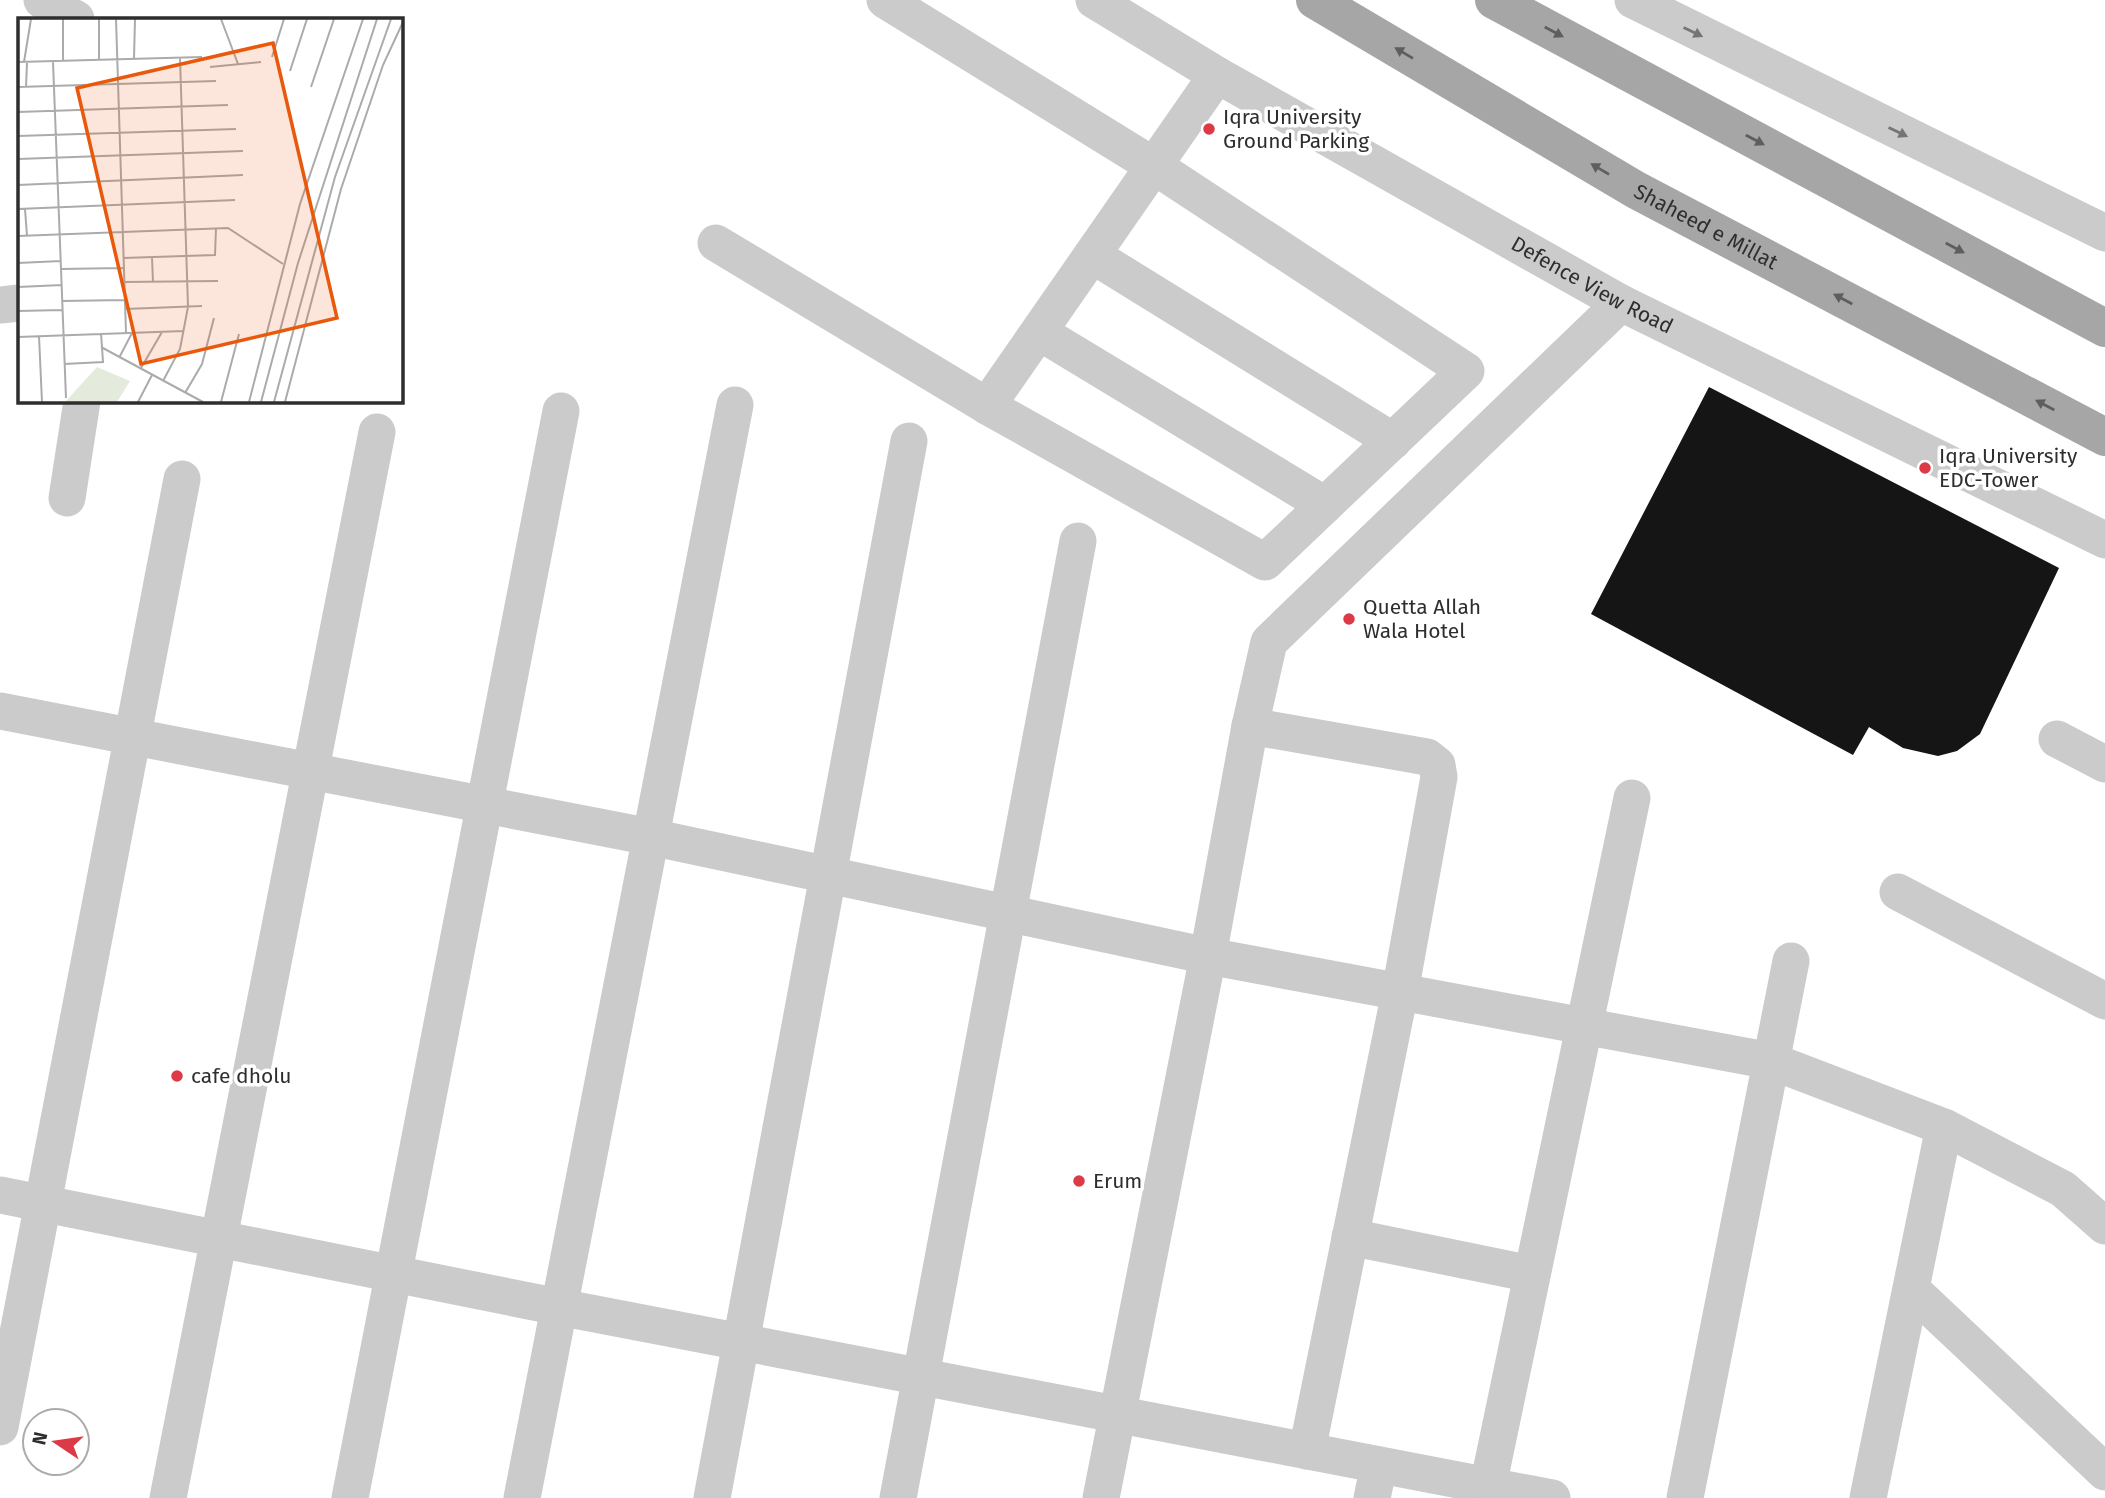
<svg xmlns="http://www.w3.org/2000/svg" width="2105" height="1498" viewBox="0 0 2105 1498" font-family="'Fira Sans',sans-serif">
<rect width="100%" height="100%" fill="#fff"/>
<path fill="#151515" d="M 1709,387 L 2059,568 L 1980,734 L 1957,751 L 1938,756 L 1903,748 L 1869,727 L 1853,755 L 1591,614 Z"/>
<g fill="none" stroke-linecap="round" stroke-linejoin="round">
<g stroke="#cbcbcb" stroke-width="37">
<path d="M 42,0 L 76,19"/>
<path id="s1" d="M 1094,0 L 1217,75 L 1621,303 L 2105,540"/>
<path d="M 1633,0 L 2105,233"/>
<path d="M 716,243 L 987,406 L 1265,562 L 1466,371 L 1154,166 L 885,0"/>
<path d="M 1092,255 L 1393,441"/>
<path d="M 0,305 L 19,303"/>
<path d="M 1039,332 L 1325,505"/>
<path d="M 987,406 L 1217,75"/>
<path d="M 67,498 L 82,401"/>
<path d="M 0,711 L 651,837 L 1208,956 L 1771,1061 L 1944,1127 L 2063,1189 L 2105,1226"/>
<path d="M 1250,726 L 1427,757 L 1437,765 L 1439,777 L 1400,992 L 1307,1451"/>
<path d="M 2057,739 L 2105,764"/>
<path d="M 1898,892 L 2105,1001"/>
<path d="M 0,1195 L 559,1307 L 1552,1498"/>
<path d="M 1350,1237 L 1532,1274"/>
<path d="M 1911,1289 L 2105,1472"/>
<path d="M 0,1427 L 182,479"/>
<path d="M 1488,1486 L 1632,798"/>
<path d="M 168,1498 L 377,432"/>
<path d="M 350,1498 L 561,411"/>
<path d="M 522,1498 L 735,405"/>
<path d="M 712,1498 L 909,441"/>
<path d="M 898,1498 L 1078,541"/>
<path d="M 1101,1498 L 1208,956 L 1250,726 L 1269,642 L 1621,303"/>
<path d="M 1372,1498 L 1379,1465"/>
<path d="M 1685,1498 L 1791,961"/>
<path d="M 1868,1498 L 1944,1127"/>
</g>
<g stroke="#a6a6a6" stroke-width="38">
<path id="s2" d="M 1315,0 L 1636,190 L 2105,437"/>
<path d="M 1494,0 L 2105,328"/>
</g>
</g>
<defs><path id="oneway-solid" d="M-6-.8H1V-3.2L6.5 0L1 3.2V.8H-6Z" transform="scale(1.75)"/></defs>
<g fill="#5e5e5e">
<use href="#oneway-solid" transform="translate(1554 32) rotate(28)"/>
<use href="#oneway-solid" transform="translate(1404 53) rotate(-149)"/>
<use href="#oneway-solid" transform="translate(1755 140) rotate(28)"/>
<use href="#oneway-solid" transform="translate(1600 169) rotate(-149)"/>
<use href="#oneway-solid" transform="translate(1955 248) rotate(28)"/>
<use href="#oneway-solid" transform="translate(1843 299) rotate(-152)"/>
<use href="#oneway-solid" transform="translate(2045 405) rotate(-152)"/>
</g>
<g fill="#757575">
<use href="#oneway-solid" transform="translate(1693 32) rotate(26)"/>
<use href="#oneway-solid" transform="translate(1898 132) rotate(26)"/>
</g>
<g fill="#dc3a46" stroke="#fff" stroke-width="2.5">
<circle cx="1209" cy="129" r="7"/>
<circle cx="1925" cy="468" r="7"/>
<circle cx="1349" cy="619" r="7"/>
<circle cx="177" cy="1076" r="7"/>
<circle cx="1079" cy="1181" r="7"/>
</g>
<g text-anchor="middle" stroke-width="7" stroke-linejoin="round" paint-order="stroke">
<g font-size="21" fill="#2e2e2e" stroke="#fff" text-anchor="start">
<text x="1223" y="124">Iqra University<tspan x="1223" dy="24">Ground Parking</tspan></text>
<text x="1939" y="463">Iqra University<tspan x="1939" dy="24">EDC-Tower</tspan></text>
<text x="1363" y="614">Quetta Allah<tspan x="1363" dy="24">Wala Hotel</tspan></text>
<text x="191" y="1083">cafe dholu</text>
<text x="1093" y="1188">Erum</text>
</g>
<g font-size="21" fill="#2e2e2e" stroke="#fff">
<text dy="7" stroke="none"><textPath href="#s2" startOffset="452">Shaheed e Millat</textPath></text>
<text dy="7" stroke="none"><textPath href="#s1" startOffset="574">Defence View Road</textPath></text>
</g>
</g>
<g transform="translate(18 18)">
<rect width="385" height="385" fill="#fff"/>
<path d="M 79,349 L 112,363 L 99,384 L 47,384 Z" fill="#e4ebdd"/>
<path fill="none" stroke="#ababab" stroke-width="2" d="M 45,1 L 45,44M 81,1 L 81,43M 98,1 L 108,315M 203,1 L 220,46M 254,39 L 266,1M 116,41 L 117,1M 0,44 L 184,39M 6,44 L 13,1M 35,44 L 48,380M 192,49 L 243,44M 272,53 L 289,1M 0,69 L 198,63M 8,69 L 9,45M 293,69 L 316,1M 0,94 L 210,87M 0,118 L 218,111M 0,141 L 225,133M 0,167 L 225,157M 0,191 L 217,182M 7,191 L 9,218M 0,218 L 210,210 L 265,246M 134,239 L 135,264M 105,240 L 197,237 L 198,210M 0,245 L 43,243M 43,251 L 105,250M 106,264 L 200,263M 0,269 L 44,267M 44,283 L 106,282M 107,291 L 184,288M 0,293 L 44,292M 21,318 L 24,384M 0,319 L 166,313M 83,329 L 185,384M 102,338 L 114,315M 46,346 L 85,344 L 83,315M 123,350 L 144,314M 145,363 L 162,331 L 170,289 L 162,40M 167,375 L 184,346 L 196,300M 120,384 L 134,357M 203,384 L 221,316M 231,384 L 282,186 L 345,1M 243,384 L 280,245 L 359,1M 256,384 L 317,159 L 373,1M 267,384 L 323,171 L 365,47 L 385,4"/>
<path fill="#e8590c" fill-opacity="0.15" stroke="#e8590c" stroke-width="3.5" d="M 255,25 L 319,300 L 123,346 L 59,70 Z"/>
<rect width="385" height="385" fill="none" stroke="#2e2e2e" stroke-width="3.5"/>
</g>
<g transform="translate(56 1442) rotate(283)"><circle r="33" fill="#ffffff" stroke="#ababab" stroke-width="2"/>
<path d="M0-5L12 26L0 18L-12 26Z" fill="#dc3a46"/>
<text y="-10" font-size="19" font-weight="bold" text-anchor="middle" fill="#2e2e2e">N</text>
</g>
</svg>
